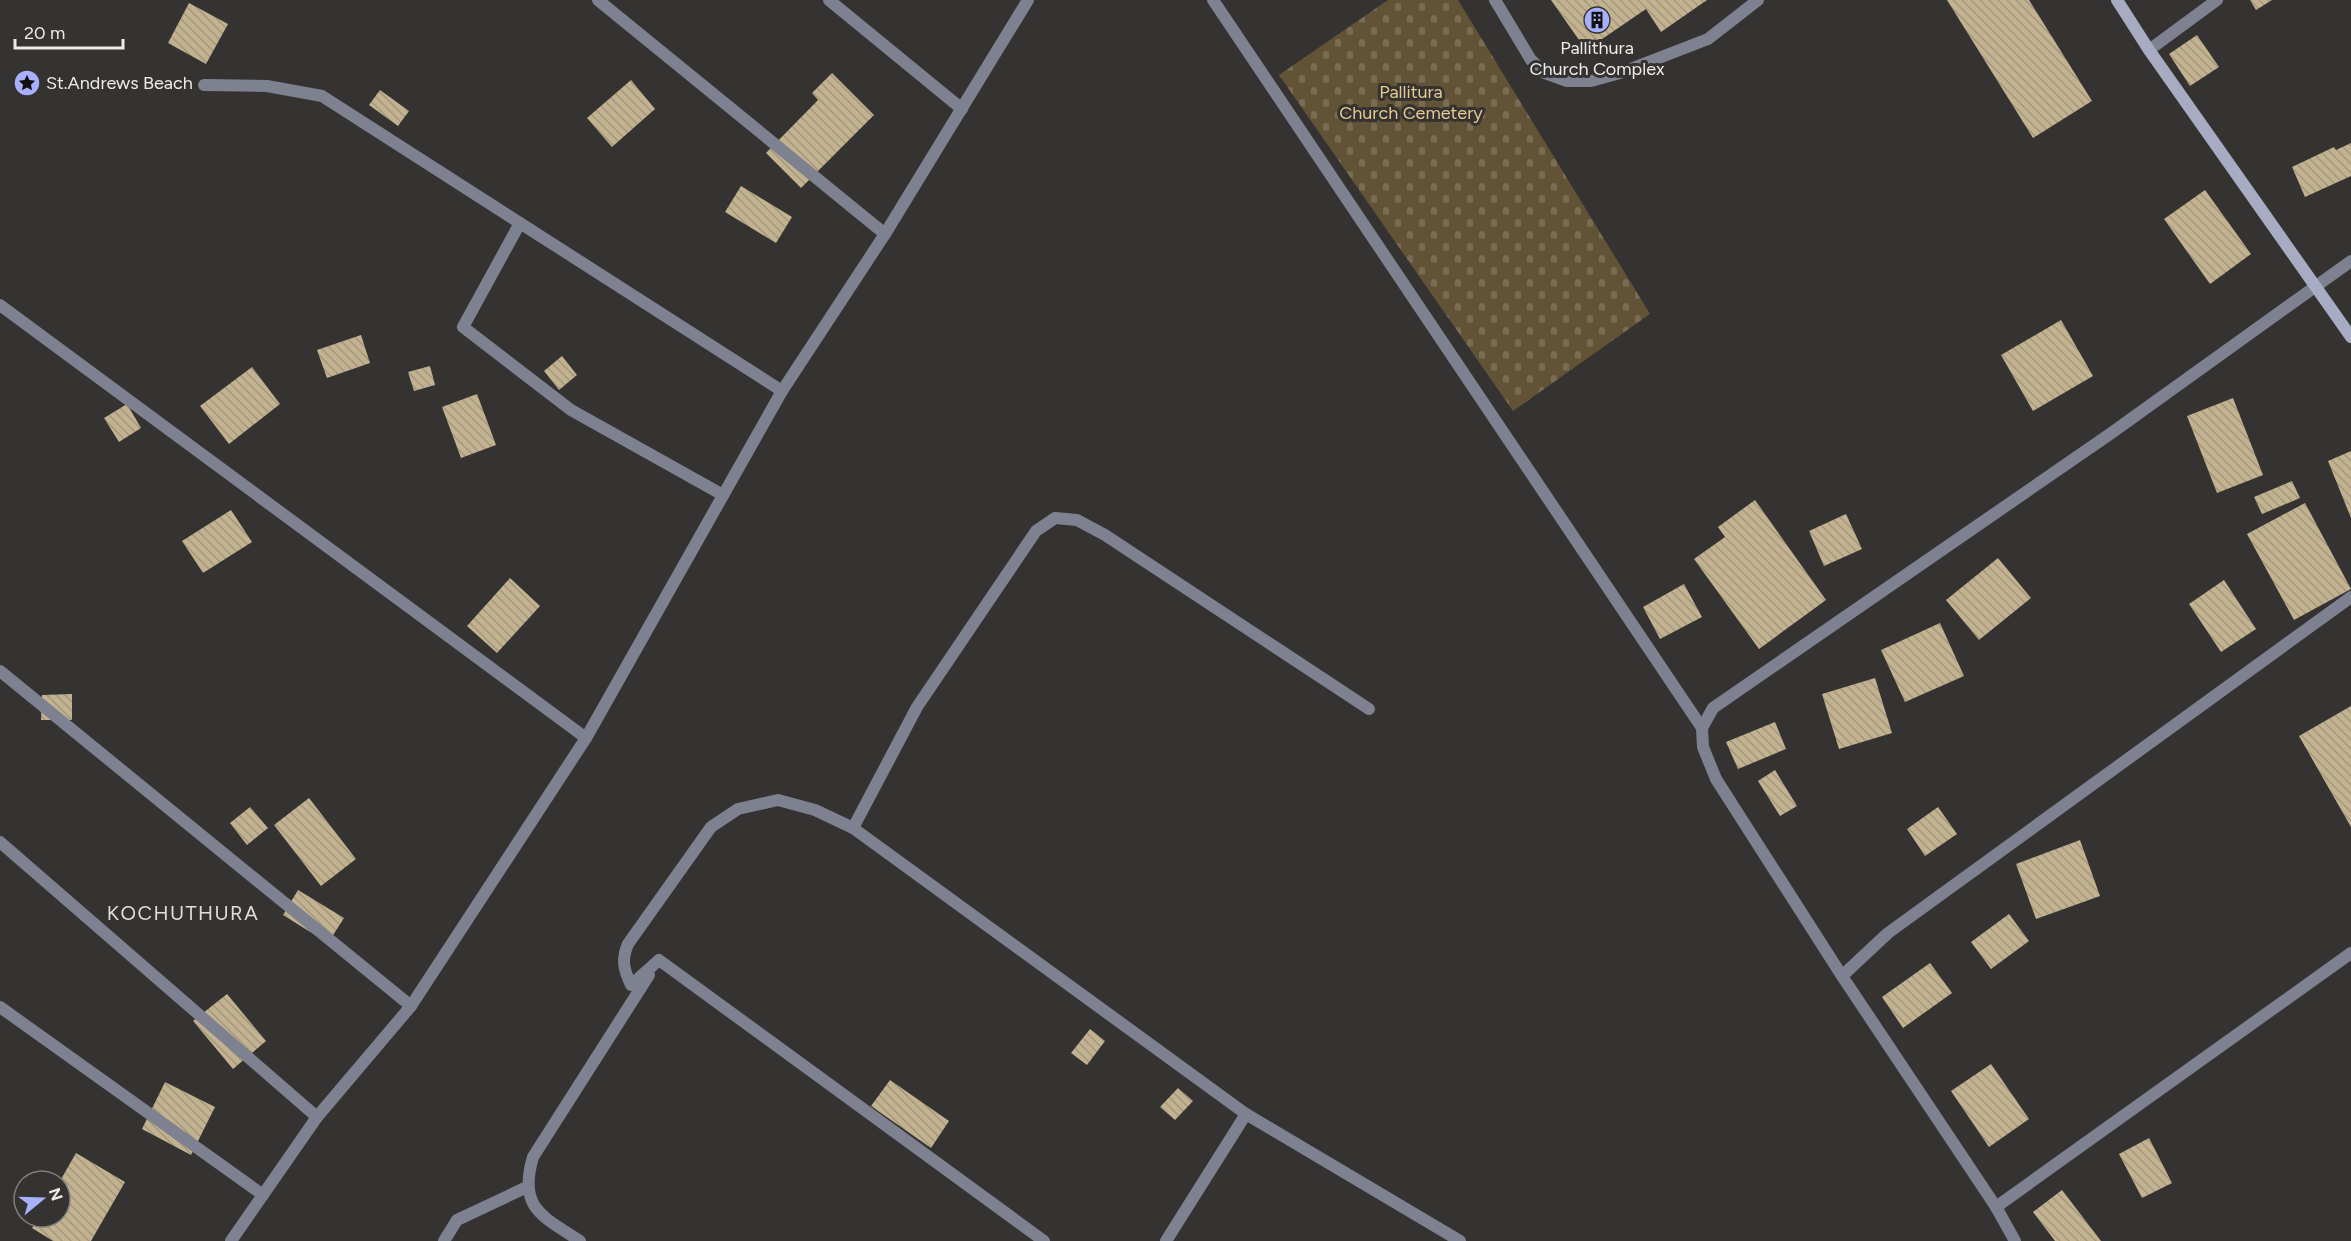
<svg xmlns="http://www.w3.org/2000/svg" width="2351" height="1241" viewBox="0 0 2351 1241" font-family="Figtree,sans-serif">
<defs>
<pattern id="cemetery-stones" width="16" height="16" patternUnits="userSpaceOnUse" patternTransform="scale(1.5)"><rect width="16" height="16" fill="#625336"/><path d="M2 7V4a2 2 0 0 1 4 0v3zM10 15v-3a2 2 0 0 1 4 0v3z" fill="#796c53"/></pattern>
<pattern id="building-back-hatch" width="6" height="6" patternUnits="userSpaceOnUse" patternTransform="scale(1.5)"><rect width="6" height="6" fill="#c3b290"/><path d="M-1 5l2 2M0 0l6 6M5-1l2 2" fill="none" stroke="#a4977e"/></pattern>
</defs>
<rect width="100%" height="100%" fill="#353331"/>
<path fill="url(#cemetery-stones)" d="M 1388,0 L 1458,0 L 1650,314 L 1513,411 L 1279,75 Z"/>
<g fill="url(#building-back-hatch)">
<path d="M 1551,0 L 1707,0 L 1661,32 L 1646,9 L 1586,50 Z"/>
<path d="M 1947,0 L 2029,0 L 2092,101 L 2033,138 Z"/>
<path d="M 2250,0 L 2272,0 L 2256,10 Z"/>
<path d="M 189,3 L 228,24 L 206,64 L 168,43 Z"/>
<path d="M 2197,35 L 2219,67 L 2190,86 L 2169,54 Z"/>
<path d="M 832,73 L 874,115 L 801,188 L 766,153 L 818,100 L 812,93 Z"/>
<path d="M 631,80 L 655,109 L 612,147 L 587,118 Z"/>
<path d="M 380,90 L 409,111 L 398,126 L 369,105 Z"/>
<path d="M 2351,143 L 2351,176 L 2305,197 L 2292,167 L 2334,147 L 2336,150 Z"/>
<path d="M 741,186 L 792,217 L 776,243 L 725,212 Z"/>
<path d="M 2205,190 L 2251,254 L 2210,284 L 2164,219 Z"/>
<path d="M 2061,320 L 2093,376 L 2033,411 L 2001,355 Z"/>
<path d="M 361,335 L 370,363 L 327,378 L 317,350 Z"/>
<path d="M 562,356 L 577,375 L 559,390 L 544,371 Z"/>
<path d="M 430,366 L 435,385 L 414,391 L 408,372 Z"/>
<path d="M 252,367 L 280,404 L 229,444 L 200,406 Z"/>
<path d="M 477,394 L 496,445 L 461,458 L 442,407 Z"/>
<path d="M 2233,398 L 2263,475 L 2217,493 L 2187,416 Z"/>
<path d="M 127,404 L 141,428 L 119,442 L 104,418 Z"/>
<path d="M 2351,451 L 2351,518 L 2328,461 Z"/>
<path d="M 2292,481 L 2300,498 L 2262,514 L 2254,497 Z"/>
<path d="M 1755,500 L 1826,600 L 1759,649 L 1694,559 L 1725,537 L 1718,527 Z"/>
<path d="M 2305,503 L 2351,589 L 2294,620 L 2247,534 Z"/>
<path d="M 231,510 L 252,542 L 203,573 L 182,541 Z"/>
<path d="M 1846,514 L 1862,549 L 1824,566 L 1809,531 Z"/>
<path d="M 1998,558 L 2031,598 L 1979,640 L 1946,600 Z"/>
<path d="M 510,578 L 540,606 L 497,653 L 467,626 Z"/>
<path d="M 2224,580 L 2256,629 L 2221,652 L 2189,604 Z"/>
<path d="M 1684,584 L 1702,617 L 1660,639 L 1643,607 Z"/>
<path d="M 1940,623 L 1964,676 L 1905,702 L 1881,650 Z"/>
<path d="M 1875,678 L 1892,733 L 1839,749 L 1822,694 Z"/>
<path d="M 72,694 L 72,720 L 41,720 L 42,695 Z"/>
<path d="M 2351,706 L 2351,827 L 2299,736 Z"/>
<path d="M 1775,722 L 1786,749 L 1738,769 L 1726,742 Z"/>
<path d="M 1775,770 L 1797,806 L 1780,816 L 1758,781 Z"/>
<path d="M 309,798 L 356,859 L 321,886 L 274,825 Z"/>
<path d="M 250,807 L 268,828 L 247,845 L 230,823 Z"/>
<path d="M 1938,807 L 1957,834 L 1925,856 L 1907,829 Z"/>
<path d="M 2080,840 L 2100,896 L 2036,919 L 2016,864 Z"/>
<path d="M 298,890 L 344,918 L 328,943 L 283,915 Z"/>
<path d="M 2009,914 L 2029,941 L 1991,969 L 1971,942 Z"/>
<path d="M 1930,963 L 1952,993 L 1903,1028 L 1882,997 Z"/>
<path d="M 227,994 L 266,1041 L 233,1069 L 193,1021 Z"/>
<path d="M 1090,1029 L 1105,1041 L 1087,1065 L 1071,1053 Z"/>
<path d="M 1991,1064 L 2029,1119 L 1989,1147 L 1951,1091 Z"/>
<path d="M 890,1080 L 949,1121 L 931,1148 L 871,1106 Z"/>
<path d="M 165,1082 L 215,1107 L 191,1155 L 142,1129 Z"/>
<path d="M 1178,1088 L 1193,1101 L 1175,1120 L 1160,1107 Z"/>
<path d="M 2149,1138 L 2172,1183 L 2142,1198 L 2119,1154 Z"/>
<path d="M 76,1153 L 125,1182 L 91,1241 L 53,1241 L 32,1228 L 39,1217 L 60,1217 L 60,1181 Z"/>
<path d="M 2062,1190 L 2101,1241 L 2055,1241 L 2033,1212 Z"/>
</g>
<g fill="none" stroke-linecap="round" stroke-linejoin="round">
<path stroke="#7e818f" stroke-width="12" d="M 1495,0 L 1531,60 L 1545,73 L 1567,81 L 1591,81 L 1620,73 L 1708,39 L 1758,0"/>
<g stroke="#7e818f" stroke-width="12">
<path d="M 598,0 L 885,234"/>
<path d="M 829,0 L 962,109"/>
<path d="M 1213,0 L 1702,728"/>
<path d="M 2149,50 L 2217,0"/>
<path d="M 204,85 L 267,86 L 322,96 L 782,391"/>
<path d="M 520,223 L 463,327 L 571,410 L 723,495"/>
<path d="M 0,305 L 586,738"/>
<path d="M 0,671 L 411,1006"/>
<path d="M 853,828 L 917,707 L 1036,531 L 1055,518 L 1077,520 L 1105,535 L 1369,709"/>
<path d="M 0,842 L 317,1117"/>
<path d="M 1842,976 L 1716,779 L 1703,747 L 1702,728 L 1713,708 L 2110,434 L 2351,261"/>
<path d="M 0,1007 L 263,1195"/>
<path d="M 1996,1207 L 2351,953"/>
<path d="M 231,1241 L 317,1117 L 411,1006 L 586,738 L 782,391 L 885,234 L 1028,0"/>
<path d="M 444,1241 L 457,1220 L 527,1187"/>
<path d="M 580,1241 C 542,1216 518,1208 533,1157 L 649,975"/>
<path d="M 1044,1241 L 659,960 L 631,985 C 624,970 621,960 628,944 L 711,827 L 738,809 L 778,800 L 815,810 L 853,828 L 1246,1114 L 1460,1241"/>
<path d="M 1166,1241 L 1246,1114"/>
<path d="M 2015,1241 L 1996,1207 L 1842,976 L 1888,933 L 2351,597"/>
</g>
<path stroke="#a8acc3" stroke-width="12" d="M 2117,0 L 2149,50 L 2351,337"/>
</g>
<defs>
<symbol id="building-disc" viewBox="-11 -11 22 22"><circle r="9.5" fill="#a8b0fc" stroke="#353331"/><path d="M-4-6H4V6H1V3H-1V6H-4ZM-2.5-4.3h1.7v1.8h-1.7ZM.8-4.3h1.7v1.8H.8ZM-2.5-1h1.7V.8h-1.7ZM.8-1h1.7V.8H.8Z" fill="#111"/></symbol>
<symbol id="sight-disc" viewBox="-11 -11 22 22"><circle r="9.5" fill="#a8b0fc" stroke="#353331"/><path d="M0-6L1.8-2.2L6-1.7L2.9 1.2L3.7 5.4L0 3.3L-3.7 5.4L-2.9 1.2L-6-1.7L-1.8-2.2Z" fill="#111"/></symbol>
</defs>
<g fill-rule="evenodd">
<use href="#building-disc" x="1582" y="5" width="30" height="30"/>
<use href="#sight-disc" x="12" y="68" width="30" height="30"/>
</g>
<g text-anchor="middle" stroke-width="6" stroke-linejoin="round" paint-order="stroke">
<g font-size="18" fill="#ecebe9" stroke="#353331">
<text x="1597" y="54">Pallithura<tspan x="1597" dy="21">Church Complex</tspan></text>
<text x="46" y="89" text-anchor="start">St.Andrews Beach</text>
</g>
<g font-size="18" fill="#e5c991" stroke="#353331">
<text x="1411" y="98">Pallitura<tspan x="1411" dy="21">Church Cemetery</tspan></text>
</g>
<g font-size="20" letter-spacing="1.5" fill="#e0deda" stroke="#353331">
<text x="183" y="920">KOCHUTHURA</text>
</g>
</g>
<g transform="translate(42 1199) rotate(71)"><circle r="28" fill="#353331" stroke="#7e7d7b" stroke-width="1.5"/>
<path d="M0-4.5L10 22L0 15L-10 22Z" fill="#a8b0fc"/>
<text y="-9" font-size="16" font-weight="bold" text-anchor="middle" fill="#ecebe9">N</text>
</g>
<path d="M15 39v9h108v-9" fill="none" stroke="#ecebe9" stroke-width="3"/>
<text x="24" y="39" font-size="18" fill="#ecebe9" stroke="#353331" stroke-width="4.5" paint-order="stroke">20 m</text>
</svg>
